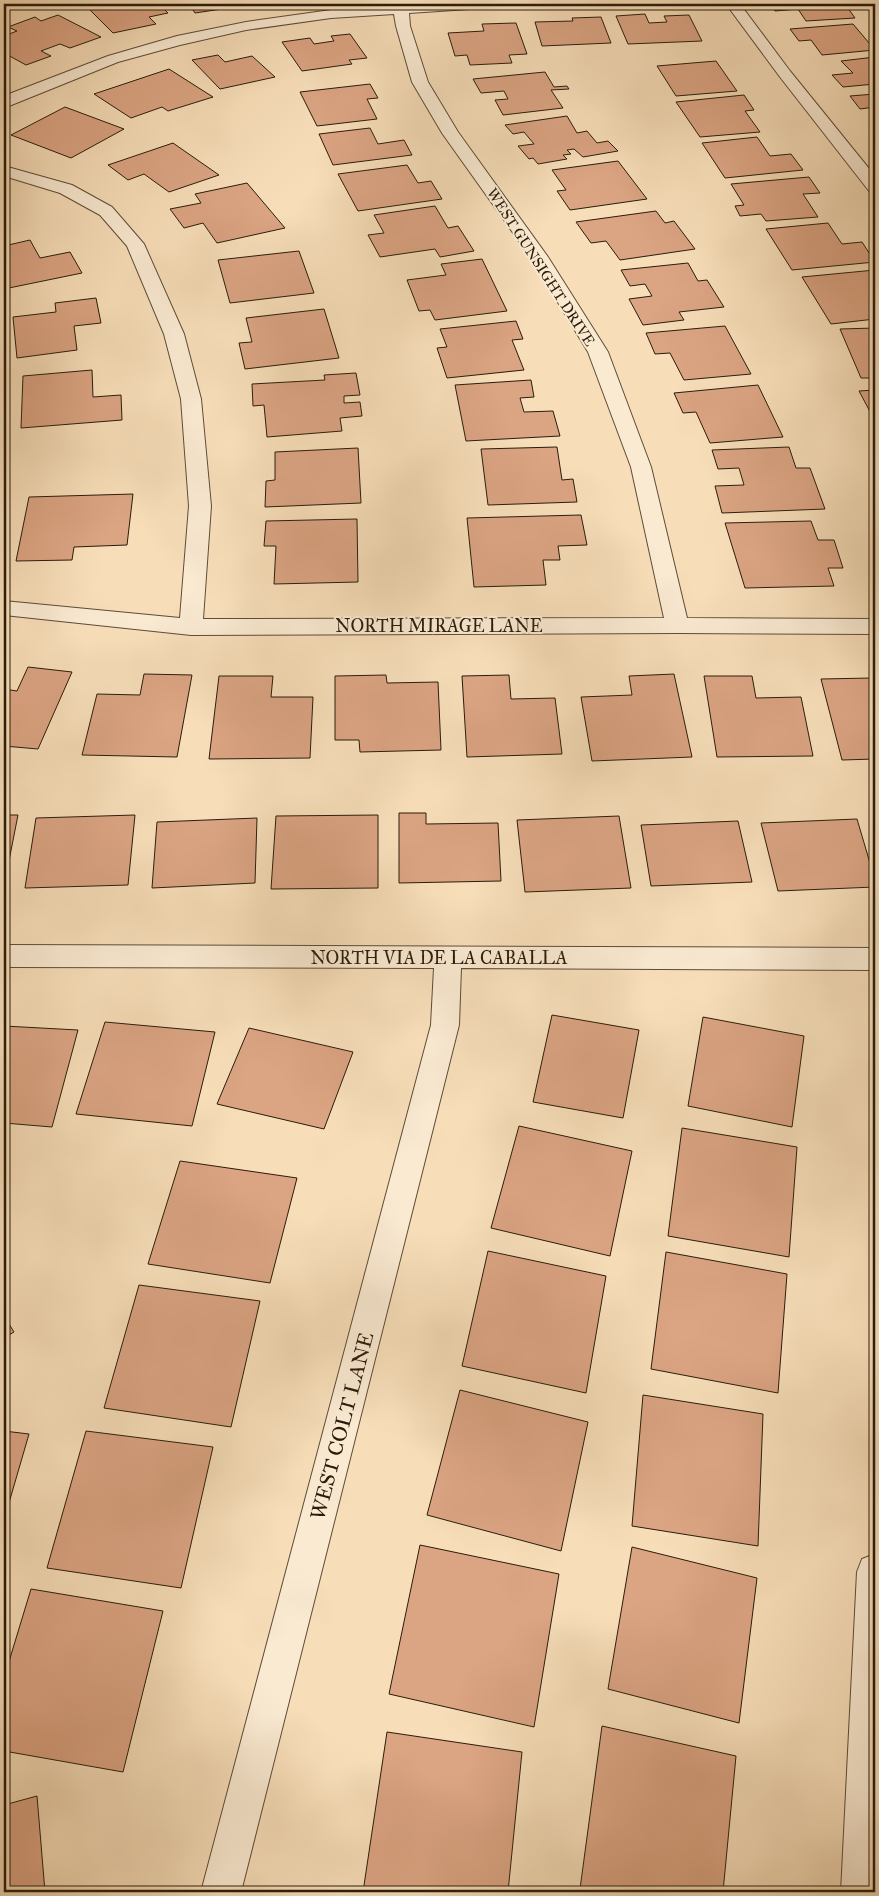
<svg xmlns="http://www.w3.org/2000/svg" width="879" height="1896" viewBox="0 0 879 1896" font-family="'IM FELL Great Primer',serif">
<rect width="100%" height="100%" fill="#f7deb9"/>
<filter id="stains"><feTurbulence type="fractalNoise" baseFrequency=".004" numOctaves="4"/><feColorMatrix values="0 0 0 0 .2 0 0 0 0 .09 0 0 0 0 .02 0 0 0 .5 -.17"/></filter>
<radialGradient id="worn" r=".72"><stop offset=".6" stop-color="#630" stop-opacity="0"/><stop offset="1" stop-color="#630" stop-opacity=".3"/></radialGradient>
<g fill="#dba483" stroke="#2a1c0b">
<path d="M 159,4 L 168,13 L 149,17 L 156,24 L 113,33 L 85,5 Z"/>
<path d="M 189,4 L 232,4 L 235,7 L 195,13 Z"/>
<path d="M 770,4 L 845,4 L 855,18 L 806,21 L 798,9 L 775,11 Z"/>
<path d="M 645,14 L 649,23 L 667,22 L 664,16 L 689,15 L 702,41 L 628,44 L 616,16 Z"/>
<path d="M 58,15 L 101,37 L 70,48 L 60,44 L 41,51 L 51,56 L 26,65 L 4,53 L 4,36 L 17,31 L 8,27 L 35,17 L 41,21 Z"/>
<path d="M 601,17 L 611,43 L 542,46 L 535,22 L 573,21 L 572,18 Z"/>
<path d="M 516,23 L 527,54 L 509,55 L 512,63 L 470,65 L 467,55 L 455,56 L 448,33 L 484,31 L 482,24 Z"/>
<path d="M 853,24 L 875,50 L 822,55 L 811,40 L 799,41 L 790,29 Z"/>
<path d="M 350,34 L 367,58 L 349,60 L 352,64 L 302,71 L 282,42 L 310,38 L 314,44 L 334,41 L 331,36 Z"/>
<path d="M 218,55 L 225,62 L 252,56 L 275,77 L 220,89 L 192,60 Z"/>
<path d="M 875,57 L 875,84 L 843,87 L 832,75 L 853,73 L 841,61 Z"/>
<path d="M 716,61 L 737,91 L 676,96 L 657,66 Z"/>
<path d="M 169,69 L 213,97 L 168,111 L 162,107 L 131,118 L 94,94 Z"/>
<path d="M 545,72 L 554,87 L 567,86 L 569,89 L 551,90 L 563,108 L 503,115 L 495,100 L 508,99 L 504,91 L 481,93 L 473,79 Z"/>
<path d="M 370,84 L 378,98 L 367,99 L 377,119 L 317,126 L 300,92 Z"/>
<path d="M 875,94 L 875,107 L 860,109 L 850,96 Z"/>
<path d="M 744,95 L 754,110 L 745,111 L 760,132 L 700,137 L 676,102 Z"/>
<path d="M 65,107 L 124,129 L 71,158 L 11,135 Z"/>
<path d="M 567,116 L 577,133 L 587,131 L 597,143 L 608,141 L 618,151 L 583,157 L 574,149 L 567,150 L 571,154 L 563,155 L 567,159 L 538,164 L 533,158 L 529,159 L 518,146 L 534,144 L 524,132 L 513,134 L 505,125 Z"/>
<path d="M 370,128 L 378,144 L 404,140 L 412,155 L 333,165 L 319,134 Z"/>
<path d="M 757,137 L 770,156 L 791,154 L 803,170 L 725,178 L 702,143 Z"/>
<path d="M 173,143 L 219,175 L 169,192 L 144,174 L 128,180 L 108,165 Z"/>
<path d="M 618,161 L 647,199 L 570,210 L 557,191 L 566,190 L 552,170 Z"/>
<path d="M 407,165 L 418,183 L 431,181 L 442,199 L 358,211 L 338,174 Z"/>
<path d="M 809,177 L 820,193 L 803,194 L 818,217 L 766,221 L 761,214 L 740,216 L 735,206 L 744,205 L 731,184 Z"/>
<path d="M 247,183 L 285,228 L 217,243 L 203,223 L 184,228 L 170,209 L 201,203 L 195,194 Z"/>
<path d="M 435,206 L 448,228 L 458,226 L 474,251 L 440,257 L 435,249 L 380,257 L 368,235 L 384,233 L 374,215 Z"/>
<path d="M 656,211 L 665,223 L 674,221 L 695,249 L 620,260 L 606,241 L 591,243 L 576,222 Z"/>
<path d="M 828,223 L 842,244 L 862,242 L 875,262 L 792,270 L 766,229 Z"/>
<path d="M 30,240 L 40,258 L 70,252 L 82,273 L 4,289 L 4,246 Z"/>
<path d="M 299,251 L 314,293 L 230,303 L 218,260 Z"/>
<path d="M 482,259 L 507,311 L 435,320 L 430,310 L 419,311 L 407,280 L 446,275 L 441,264 Z"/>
<path d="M 688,263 L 698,281 L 707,280 L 724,307 L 679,312 L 684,320 L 643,325 L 629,299 L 652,296 L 645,284 L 630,286 L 621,270 Z"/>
<path d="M 875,270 L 875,319 L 831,324 L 802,277 Z"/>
<path d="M 96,298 L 101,323 L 74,326 L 77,350 L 17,358 L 13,317 L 56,312 L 55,303 Z"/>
<path d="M 324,309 L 339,358 L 245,369 L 239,343 L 252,342 L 246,318 Z"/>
<path d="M 516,321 L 523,339 L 512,340 L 524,370 L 447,378 L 437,348 L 447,347 L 440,329 Z"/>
<path d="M 725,326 L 751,374 L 684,380 L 670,353 L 655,354 L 646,333 Z"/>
<path d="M 875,328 L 875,378 L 861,378 L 840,329 Z"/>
<path d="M 92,370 L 93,397 L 121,395 L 122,420 L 21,428 L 23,376 Z"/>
<path d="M 356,373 L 360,395 L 344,396 L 344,403 L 360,402 L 362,416 L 340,418 L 342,431 L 267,437 L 264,405 L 253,406 L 252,384 L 325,380 L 324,375 Z"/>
<path d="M 531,380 L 534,397 L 520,398 L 524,412 L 553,411 L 560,436 L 466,441 L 455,385 Z"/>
<path d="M 758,385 L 783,437 L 710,443 L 696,412 L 683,413 L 674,393 Z"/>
<path d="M 875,390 L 875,421 L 859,391 Z"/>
<path d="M 557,447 L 562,480 L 573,479 L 577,502 L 488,505 L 481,449 Z"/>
<path d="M 789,447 L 796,468 L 810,468 L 825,509 L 722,513 L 715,486 L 744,485 L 739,468 L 718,469 L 712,450 Z"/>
<path d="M 358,448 L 361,503 L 265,507 L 266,481 L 275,480 L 275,452 Z"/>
<path d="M 133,494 L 127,545 L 74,547 L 72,560 L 16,561 L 29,497 Z"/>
<path d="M 581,515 L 587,545 L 558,546 L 560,560 L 543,560 L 546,585 L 474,587 L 467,518 Z"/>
<path d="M 357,519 L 358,582 L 274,584 L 276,546 L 264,546 L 266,521 Z"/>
<path d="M 811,521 L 818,540 L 834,540 L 843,568 L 828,568 L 834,586 L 745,588 L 725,523 Z"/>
<path d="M 28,667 L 72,672 L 38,749 L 4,746 L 4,689 L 17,691 Z"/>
<path d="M 144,674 L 192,675 L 177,757 L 82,755 L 97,694 L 140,695 Z"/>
<path d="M 674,674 L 692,757 L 592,761 L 581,697 L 632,695 L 629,676 Z"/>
<path d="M 386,675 L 387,683 L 438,682 L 441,750 L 360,752 L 359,740 L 335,740 L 335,676 Z"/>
<path d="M 509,675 L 511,699 L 555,698 L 562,754 L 467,757 L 462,676 Z"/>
<path d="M 219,676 L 273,676 L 271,697 L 313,697 L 310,758 L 209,759 Z"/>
<path d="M 704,676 L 752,676 L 756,698 L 801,697 L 813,756 L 717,757 Z"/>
<path d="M 871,678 L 875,692 L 875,759 L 842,760 L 821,679 Z"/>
<path d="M 399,813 L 426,813 L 426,824 L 498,823 L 501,881 L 399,883 Z"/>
<path d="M 4,815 L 18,815 L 4,886 Z"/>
<path d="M 135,815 L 128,885 L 25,888 L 36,818 Z"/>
<path d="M 378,815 L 378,888 L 271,889 L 276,816 Z"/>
<path d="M 619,816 L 631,888 L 525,892 L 517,820 Z"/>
<path d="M 257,818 L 255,883 L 152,888 L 157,822 Z"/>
<path d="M 857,819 L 875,880 L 875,887 L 778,891 L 761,823 Z"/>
<path d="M 738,821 L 752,882 L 651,886 L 641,825 Z"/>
<path d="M 552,1015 L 639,1030 L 623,1118 L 533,1102 Z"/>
<path d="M 703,1017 L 804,1036 L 792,1127 L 688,1106 Z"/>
<path d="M 105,1022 L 215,1032 L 192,1126 L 76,1114 Z"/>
<path d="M 4,1026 L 78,1030 L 52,1127 L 4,1123 Z"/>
<path d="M 249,1028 L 353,1052 L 324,1129 L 217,1104 Z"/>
<path d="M 519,1126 L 632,1151 L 610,1256 L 491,1228 Z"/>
<path d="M 682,1128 L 797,1147 L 789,1257 L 668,1236 Z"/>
<path d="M 180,1161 L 297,1178 L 270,1283 L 148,1264 Z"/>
<path d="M 488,1251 L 606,1276 L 586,1393 L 462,1366 Z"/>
<path d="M 666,1252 L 787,1274 L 778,1393 L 651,1369 Z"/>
<path d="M 139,1285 L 260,1301 L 231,1427 L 104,1408 Z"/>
<path d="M 4,1316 L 14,1332 L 4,1338 Z"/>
<path d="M 460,1390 L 588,1422 L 561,1551 L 427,1515 Z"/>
<path d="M 643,1395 L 763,1414 L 758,1546 L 632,1526 Z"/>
<path d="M 4,1431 L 29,1434 L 4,1520 Z"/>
<path d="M 86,1431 L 213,1447 L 181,1588 L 47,1568 Z"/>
<path d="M 420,1545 L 559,1574 L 534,1727 L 389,1694 Z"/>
<path d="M 632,1547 L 757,1578 L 739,1723 L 608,1689 Z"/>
<path d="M 31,1589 L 163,1611 L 123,1772 L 4,1751 L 4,1678 Z"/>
<path d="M 602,1726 L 736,1756 L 723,1892 L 593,1892 L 580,1889 Z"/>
<path d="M 387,1732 L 522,1752 L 508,1892 L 363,1892 Z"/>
<path d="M 37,1796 L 45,1892 L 4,1892 L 4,1805 Z"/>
</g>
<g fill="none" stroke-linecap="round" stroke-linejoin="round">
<defs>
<g id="street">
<path d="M 421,4 L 491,4 L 489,7 L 484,8 L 409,13 L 410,26 L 428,82 L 458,132 L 548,257 L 608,352 L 651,467 L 687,618 L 875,619 L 875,634 L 677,633 L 191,635 L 4,615 L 4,601 L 180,618 L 189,506 L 181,399 L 164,334 L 127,246 L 100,215 L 60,193 L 4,176 L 4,166 L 72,185 L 112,207 L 144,244 L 184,334 L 201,399 L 211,506 L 203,619 L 664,618 L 631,467 L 588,352 L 531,258 L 442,133 L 412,82 L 396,26 L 394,14 L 331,18 L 246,30 L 180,45 L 118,62 L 4,108 L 4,97 L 9,94 L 108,56 L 177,36 L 246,22 L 331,10 Z"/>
<path d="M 726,4 L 740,4 L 790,71 L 875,176 L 875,192 L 869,191 L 780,77 Z"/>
<path d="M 4,945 L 875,948 L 875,970 L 461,968 L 459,1025 L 241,1892 L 201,1892 L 431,1025 L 434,968 L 4,967 Z"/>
<path d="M 875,1554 L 875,1892 L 841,1892 L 857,1572 L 862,1559 Z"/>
</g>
</defs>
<use href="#street" stroke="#5d4c36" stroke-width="2"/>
<use href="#street" fill="#faead2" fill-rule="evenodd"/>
</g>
<g text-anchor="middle" stroke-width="4" stroke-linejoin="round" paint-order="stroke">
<g font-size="15" fill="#2a1c0b" stroke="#faead2">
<text transform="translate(541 267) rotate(57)" y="5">WEST GUNSIGHT DRIVE</text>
</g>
<g font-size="18" fill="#2a1c0b" stroke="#faead2">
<text x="439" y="632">NORTH MIRAGE LANE</text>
<text x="439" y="964">NORTH VIA DE LA CABALLA</text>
</g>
<g font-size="21" fill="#2a1c0b" stroke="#faead2">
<text transform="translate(342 1426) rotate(-75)" y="7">WEST COLT LANE</text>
</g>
</g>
<rect width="879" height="1896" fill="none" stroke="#f7deb9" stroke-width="20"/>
<rect x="5" y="5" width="869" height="1886" fill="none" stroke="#2a1c0b" stroke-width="2.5"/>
<rect x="10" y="10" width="859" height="1876" fill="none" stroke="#2a1c0b"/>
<rect width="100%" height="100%" filter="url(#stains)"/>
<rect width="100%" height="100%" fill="url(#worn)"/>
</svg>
